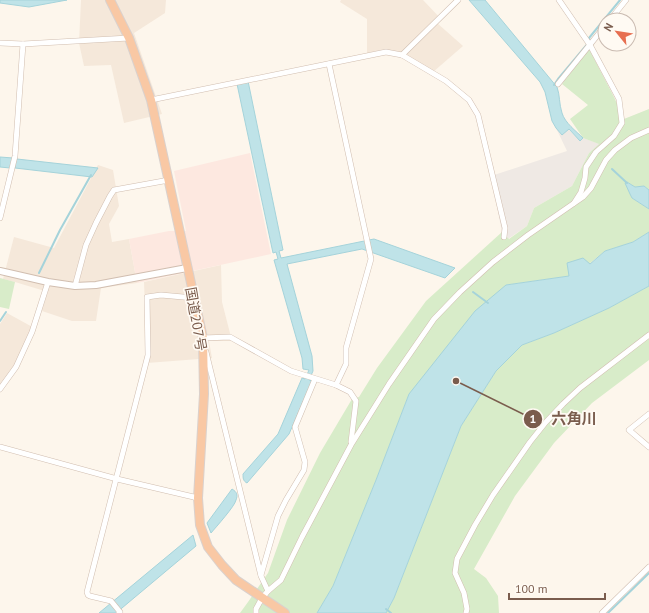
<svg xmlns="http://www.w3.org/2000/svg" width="649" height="613" viewBox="0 0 649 613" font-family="'PT Sans','Noto Sans JP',sans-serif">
<rect width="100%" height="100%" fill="#fdf6ec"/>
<g fill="#f5e8da">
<path d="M 81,0 L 166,0 L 165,13 L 134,33 L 162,114 L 124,123 L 111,65 L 84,66 L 79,43 Z"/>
<path d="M 341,0 L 423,0 L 441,19 L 437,23 L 463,46 L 433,72 L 406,55 L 385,49 L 367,53 L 367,19 L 340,2 Z"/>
<path d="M 98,165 L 113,170 L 119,206 L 109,224 L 112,242 L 129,239 L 137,283 L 101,288 L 96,321 L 72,321 L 42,311 L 48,292 L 15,282 L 3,279 L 14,237 L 54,248 Z"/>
<path d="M 221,265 L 222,302 L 232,341 L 209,341 L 212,358 L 147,363 L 144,282 Z"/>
<path d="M 7,313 L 36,329 L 18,367 L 0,393 L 0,324 Z"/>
</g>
<path fill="#fde8e0" d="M 250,153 L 271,254 L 137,283 L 129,239 L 169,231 L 186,231 L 174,171 Z"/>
<path fill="#efe9e4" d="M 556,128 L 562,135 L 568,129 L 580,141 L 583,138 L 600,144 L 589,153 L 572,186 L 534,208 L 527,226 L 508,239 L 502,232 L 491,176 L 567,151 Z"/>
<g fill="#d8ecc9">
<path d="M 589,49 L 614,97 L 624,119 L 649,109 L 649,190 L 644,186 L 635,187 L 627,182 L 632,198 L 649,209 L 649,232 L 633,242 L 605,251 L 589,264 L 567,263 L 570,276 L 506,285 L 409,394 L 376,480 L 333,586 L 317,613 L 240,613 L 248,602 L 268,573 L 287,520 L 320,453 L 352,399 L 359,397 L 377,368 L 426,301 L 502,232 L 509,239 L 527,226 L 534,208 L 572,186 L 589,153 L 599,144 L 583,138 L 570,119 L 588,105 L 562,84 Z"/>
<path d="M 0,278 L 15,282 L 9,309 L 0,307 Z"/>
<path d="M 649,286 L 649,360 L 592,403 L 554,443 L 515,496 L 474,569 L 486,578 L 498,596 L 499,613 L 386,613 L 394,598 L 461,426 L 496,371 L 522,345 L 554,333 L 609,308 Z"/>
</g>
<g fill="#bfe3e8" stroke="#a5d3da">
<path d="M 0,0 L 67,0 L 29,7 L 0,3 Z"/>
<path d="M 469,0 L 485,0 L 557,87 C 560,95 559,104 562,113 C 565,123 576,131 583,138 L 580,141 L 569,129 L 562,135 L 556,128 L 552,121 L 545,92 L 540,82 Z"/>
<path d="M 248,81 L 283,250 L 279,251 L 281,258 L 374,239 L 455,268 L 445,278 L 362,249 L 287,264 L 312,356 L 313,371 L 309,380 L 312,381 L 289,434 L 247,483 C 243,481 243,478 243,474 L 278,434 L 302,378 L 305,379 L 309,370 L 303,369 L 302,358 L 274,260 L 278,259 L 276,252 L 273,253 L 237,84 Z"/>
<path d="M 0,157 L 13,158 L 16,162 L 17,159 L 98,168 L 92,177 L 15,168 L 15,165 L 11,165 L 10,168 L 0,167 Z"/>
<path d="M 627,182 L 635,187 L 644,186 L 649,190 L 649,209 L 632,198 L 630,194 L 625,183 Z"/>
<path d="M 649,232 L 649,286 L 609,308 L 554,333 L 522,345 L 496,371 L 461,426 L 394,598 L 386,613 L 317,613 L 333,586 L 376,480 L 409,394 L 475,311 L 506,285 L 569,276 L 567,263 L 583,258 L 590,264 L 605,251 L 633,242 Z"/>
<path d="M 232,489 C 237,492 238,495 236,500 C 235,506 216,527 211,533 L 207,523 Z"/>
<path d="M 193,535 L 196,546 L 116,613 L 99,613 Z"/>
</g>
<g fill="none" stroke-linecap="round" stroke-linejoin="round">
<g stroke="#a5d3da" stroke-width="2">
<path d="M 554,85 L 558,79 L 590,41 L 589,38 L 620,0"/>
<path d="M 612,169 L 627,183"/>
<path d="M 39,273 L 60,230 L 91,175"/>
<path d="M 473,292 L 488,303"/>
<path d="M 0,321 L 6,312"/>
<path d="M 386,609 L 391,613"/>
<path d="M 608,613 L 649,573"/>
</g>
<defs>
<g id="minor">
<path d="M 559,0 L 590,45 L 619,99 L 622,123 L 614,136 L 596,152 L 586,167 L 585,178 L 581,192 L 574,203"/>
<path d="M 610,20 L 626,0"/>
<path d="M 0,43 L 23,44 L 129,38"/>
<path d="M 402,55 L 458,0"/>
<path d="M 329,64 L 371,259 L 346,348 L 346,364 L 336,385"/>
<path d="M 558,84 L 605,26"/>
<path d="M 151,100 L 386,52 L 402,55 L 446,81 L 469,100 L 478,115 L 505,228 L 504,237"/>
<path d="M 0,218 L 15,156 L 23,44"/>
<path d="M 75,286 L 86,245 L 96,223 L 110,196 L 114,190 L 169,180"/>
<path d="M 203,340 L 203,338 L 230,337 L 291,371 L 336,385 L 350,392 L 356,401 L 351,442"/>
<path d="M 206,352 L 261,576 L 268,591"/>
<path d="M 0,389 L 16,367 L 32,332 L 48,282"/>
<path d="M 649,414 L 629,430 L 649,447"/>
<path d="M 0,447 L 117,479 L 198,498"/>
<path d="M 261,575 L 278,516 L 286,500 L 304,470 L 305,462 L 295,427 L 315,379"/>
<path d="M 119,613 L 120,612 L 111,601 L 90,596 L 88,595 L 87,592 L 148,355 L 147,297 L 161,295 L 194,298"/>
<path d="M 256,613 L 256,609 L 262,598 L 268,591 L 281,580 L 302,537 L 351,445 L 389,384 L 434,319 L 460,292 L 493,262 L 528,235 L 583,197 L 591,188 L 606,160 L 615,150 L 631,138 L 649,130"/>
<path d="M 466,613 L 467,609 L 464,593 L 455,573 L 457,559 L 475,525 L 493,495 L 530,442 L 546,422 L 563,404 L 580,388 L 649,335"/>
<path d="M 602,613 L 649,567"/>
</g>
<path id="tertiary" d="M 0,271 L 48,282 L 75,286 L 96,285 L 187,268"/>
<path id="trunk" d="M 110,0 L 129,38 L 151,100 L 203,338 L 204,394 L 198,498 L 200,525 L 208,547 L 222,565 L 236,580 L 285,613"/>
</defs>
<use href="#minor" stroke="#d1beb0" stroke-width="6"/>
<use href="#tertiary" stroke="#d1beb0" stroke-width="8"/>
<use href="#trunk" stroke="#dad1cd" stroke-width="10"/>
<use href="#minor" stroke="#fff" stroke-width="5"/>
<use href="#tertiary" stroke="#fff" stroke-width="6"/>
<use href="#trunk" stroke="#f9c8a4" stroke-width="8"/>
</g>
<g text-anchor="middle" stroke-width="3.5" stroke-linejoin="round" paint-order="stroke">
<g font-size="14" fill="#7a5c4d" stroke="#fffaf3">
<text transform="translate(196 319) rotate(80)" y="5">国道207号</text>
</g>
</g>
<path fill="none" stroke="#7a5c4d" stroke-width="1.5" d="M456 381L533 419"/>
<g fill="#7a5c4d" stroke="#fffaf3" stroke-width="1.5">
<circle cx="456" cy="381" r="4"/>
<circle cx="533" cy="419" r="10"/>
</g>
<g font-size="12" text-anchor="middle" font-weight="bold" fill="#fff">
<text x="533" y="423">1</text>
</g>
<g font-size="15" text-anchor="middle" font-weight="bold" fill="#7a5c4d" stroke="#fffaf3" stroke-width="3.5" stroke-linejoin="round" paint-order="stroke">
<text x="574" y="424">六角川</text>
</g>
<g transform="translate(617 32) rotate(300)"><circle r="19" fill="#fffaf3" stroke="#cabbb1"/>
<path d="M0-3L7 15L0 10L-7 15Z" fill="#e76f51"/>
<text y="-6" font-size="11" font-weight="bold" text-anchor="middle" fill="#7a5c4d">N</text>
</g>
<path d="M509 593v6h96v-6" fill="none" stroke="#7a5c4d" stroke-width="2"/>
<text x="515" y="593" font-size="12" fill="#7a5c4d" stroke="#fffaf3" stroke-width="3" paint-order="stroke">100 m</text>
</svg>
